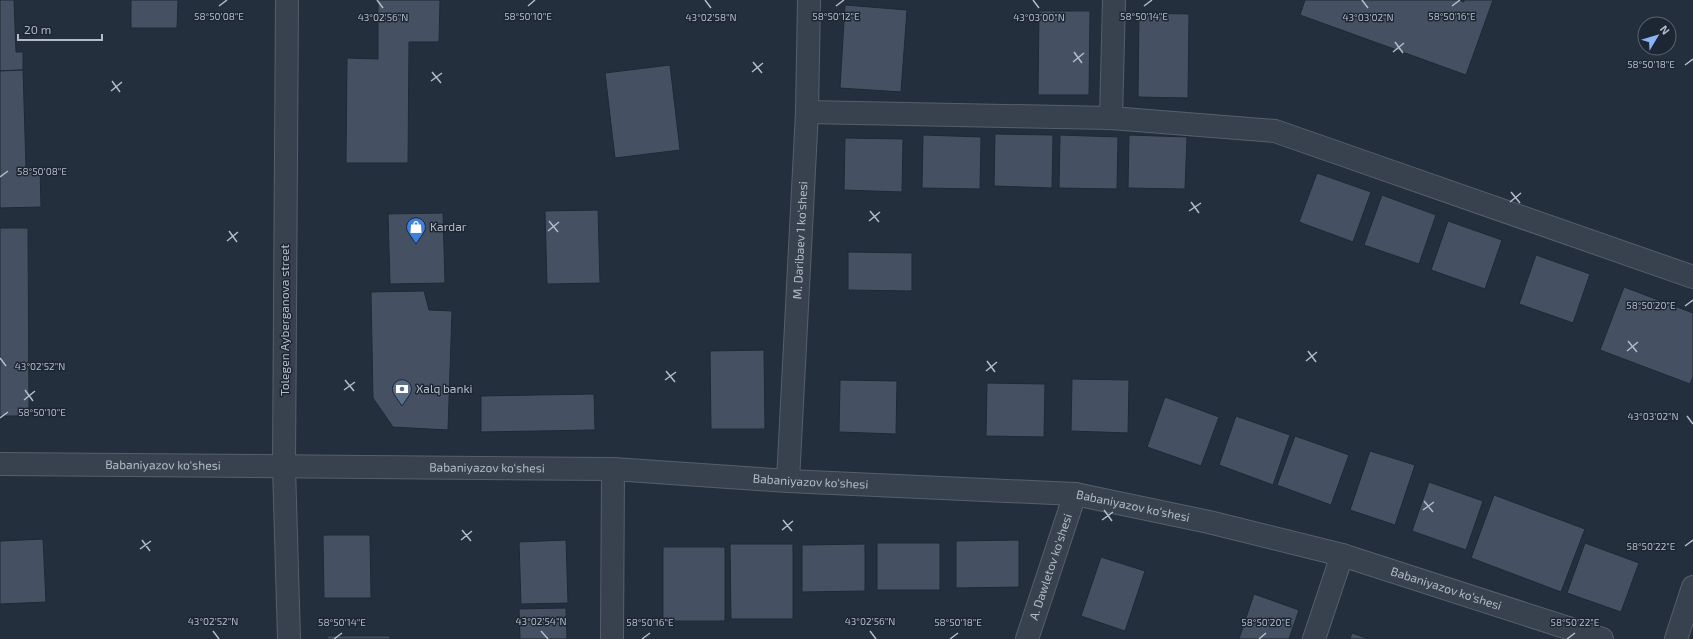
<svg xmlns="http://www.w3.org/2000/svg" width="1693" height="639" viewBox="0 0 1693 639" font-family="'Exo 2',sans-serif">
<rect width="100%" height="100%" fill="#242f3e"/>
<g fill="#455162" stroke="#1f2835">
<path d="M 0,0 L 14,0 L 16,52 L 23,52 L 23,70 L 0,71 Z"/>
<path d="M 131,0 L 178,0 L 177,28 L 131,28 Z"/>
<path d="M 378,0 L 440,0 L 439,42 L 409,42 L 408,163 L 346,163 L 347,58 L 378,59 Z"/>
<path d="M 1305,0 L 1459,0 L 1464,2 L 1464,0 L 1493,0 L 1466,75 L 1300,15 Z"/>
<path d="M 845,5 L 907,10 L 901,92 L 840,88 Z"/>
<path d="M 1039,11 L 1090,11 L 1089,95 L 1038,95 Z"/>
<path d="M 1139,13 L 1189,14 L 1188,98 L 1138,97 Z"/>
<path d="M 670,65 L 680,150 L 615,158 L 605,73 Z"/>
<path d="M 23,70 L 26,168 L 40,168 L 41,207 L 0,208 L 0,71 Z"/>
<path d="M 995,134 L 1053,135 L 1052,188 L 994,186 Z"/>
<path d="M 923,135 L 981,137 L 980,189 L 922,188 Z"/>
<path d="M 1060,135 L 1118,137 L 1117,189 L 1059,188 Z"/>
<path d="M 1129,135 L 1187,137 L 1185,189 L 1128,188 Z"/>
<path d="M 845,138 L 903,139 L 902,192 L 844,190 Z"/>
<path d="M 1317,173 L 1371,192 L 1353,242 L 1299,222 Z"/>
<path d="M 1382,195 L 1436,215 L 1419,264 L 1364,245 Z"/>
<path d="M 598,210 L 600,283 L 547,284 L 545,211 Z"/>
<path d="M 443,213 L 445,283 L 390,284 L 388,214 Z"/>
<path d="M 1448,221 L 1502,240 L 1485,289 L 1431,270 Z"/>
<path d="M 0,228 L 28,228 L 29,416 L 0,416 Z"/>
<path d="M 848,252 L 912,253 L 912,291 L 848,290 Z"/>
<path d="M 1536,255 L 1590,274 L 1573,323 L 1519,304 Z"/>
<path d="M 1624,287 L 1693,313 L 1693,377 L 1690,384 L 1600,350 Z"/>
<path d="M 424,291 L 429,310 L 452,311 L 448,430 L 393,427 L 373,398 L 371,292 Z"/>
<path d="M 764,350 L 765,429 L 711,429 L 710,351 Z"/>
<path d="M 1072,379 L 1129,380 L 1128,433 L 1071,431 Z"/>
<path d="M 840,380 L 897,381 L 896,434 L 839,432 Z"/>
<path d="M 987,383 L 1045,384 L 1044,437 L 986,436 Z"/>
<path d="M 594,394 L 595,430 L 481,432 L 481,396 Z"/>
<path d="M 1165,397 L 1219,417 L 1201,466 L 1147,447 Z"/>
<path d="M 1236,416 L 1290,435 L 1273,485 L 1219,465 Z"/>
<path d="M 1295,436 L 1349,455 L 1331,505 L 1277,485 Z"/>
<path d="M 1370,451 L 1415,465 L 1395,525 L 1350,510 Z"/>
<path d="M 1429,482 L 1483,501 L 1466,550 L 1412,531 Z"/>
<path d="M 1494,495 L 1585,529 L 1561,592 L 1471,558 Z"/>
<path d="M 323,535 L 370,535 L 371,598 L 324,598 Z"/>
<path d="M 43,539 L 46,602 L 0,604 L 0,541 Z"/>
<path d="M 566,540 L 568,603 L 521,604 L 519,542 Z"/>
<path d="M 1019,540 L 1019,587 L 956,588 L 956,541 Z"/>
<rect x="877" y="543" width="63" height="47"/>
<path d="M 1585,543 L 1639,563 L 1621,612 L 1567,593 Z"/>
<path d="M 730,544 L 793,544 L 793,619 L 731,619 Z"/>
<path d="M 865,544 L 865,591 L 802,592 L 802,545 Z"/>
<rect x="663" y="547" width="62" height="74"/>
<path d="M 1101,557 L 1145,571 L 1125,631 L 1081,616 Z"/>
<path d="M 1254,594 L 1299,610 L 1289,639 L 1239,639 Z"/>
<path d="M 566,608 L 567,639 L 520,639 L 519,609 Z"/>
<path d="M 1352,633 L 1369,639 L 1350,639 Z"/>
<rect x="327" y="636" width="63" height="3"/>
</g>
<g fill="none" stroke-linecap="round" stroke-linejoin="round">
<defs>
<g id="minor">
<path d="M 287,0 L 284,467 L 289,639"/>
<path d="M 807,112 L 1111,118 L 1275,131 L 1693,277"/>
<path d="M 1111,118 L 1114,0"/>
<path id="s1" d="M 0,464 L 613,469 L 788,481 L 1075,494 L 1209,522 L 1342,555 L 1602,639"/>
<path id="s2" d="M 788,481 L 807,112 L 809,0"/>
<path d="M 612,639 L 613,469"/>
<path id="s3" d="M 1027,639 L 1075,494"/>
<path d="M 1314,639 L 1342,555"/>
<path d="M 1676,639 L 1693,587"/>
</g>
</defs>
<use href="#minor" stroke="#565f6c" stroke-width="24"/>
<use href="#minor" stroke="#38414e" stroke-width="22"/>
</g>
<path fill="none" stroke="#b4bcc9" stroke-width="1.5" d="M 377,0 L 383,8M 705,0 L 711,8M 1033,0 L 1039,8M 1362,0 L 1368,8M 219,6 L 227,0M 528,6 L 535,0M 836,6 L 844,0M 1144,6 L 1152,0M 1452,6 L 1460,0M 1395,42 L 1403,53M 1074,52 L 1082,63M 1393,52 L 1404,43M 753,62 L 762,73M 1073,62 L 1084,53M 1685,65 L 1693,59M 432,72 L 441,83M 752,72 L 763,63M 112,81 L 120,92M 431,81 L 442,73M 111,91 L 122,82M 0,177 L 8,171M 1511,192 L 1520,203M 1191,202 L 1199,213M 1510,202 L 1521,193M 870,211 L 879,222M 1189,211 L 1201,203M 549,221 L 558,232M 869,221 L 880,212M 229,231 L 237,242M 548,231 L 559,222M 227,241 L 238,232M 1685,306 L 1693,300M 1628,341 L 1637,352M 1308,351 L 1316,362M 1627,351 L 1638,342M 0,358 L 6,366M 987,361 L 995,372M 1306,361 L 1317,352M 666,371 L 675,382M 986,371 L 997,362M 345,380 L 354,391M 665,380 L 676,372M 25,390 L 33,401M 344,390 L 355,382M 24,400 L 35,391M 1687,416 L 1693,424M 0,418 L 8,412M 1424,501 L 1433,512M 1104,510 L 1112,521M 1423,510 L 1434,502M 783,520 L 792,531M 1102,520 L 1113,512M 462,530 L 471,541M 782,530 L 793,521M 142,540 L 150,551M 461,540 L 472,531M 1685,546 L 1693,540M 140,549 L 151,541M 213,631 L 219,639M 541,631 L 548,639M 870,631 L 876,639M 334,639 L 342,633M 642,639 L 650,633M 950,639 L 958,633M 1259,639 L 1266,633M 1567,639 L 1575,633"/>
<defs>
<symbol id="shop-pin" viewBox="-11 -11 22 30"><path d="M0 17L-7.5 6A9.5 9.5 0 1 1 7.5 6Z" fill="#3f7fe0" stroke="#1d2633"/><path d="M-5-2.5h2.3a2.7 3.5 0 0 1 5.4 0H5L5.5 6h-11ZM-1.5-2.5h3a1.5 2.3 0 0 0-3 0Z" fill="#fff"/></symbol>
<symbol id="bank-pin" viewBox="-11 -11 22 30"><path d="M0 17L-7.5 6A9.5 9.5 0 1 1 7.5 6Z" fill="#5c6f8a" stroke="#1d2633"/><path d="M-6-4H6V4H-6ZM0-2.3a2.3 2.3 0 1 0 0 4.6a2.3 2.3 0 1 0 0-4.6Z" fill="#fff"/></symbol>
</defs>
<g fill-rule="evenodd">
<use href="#shop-pin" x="405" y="216" width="22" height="30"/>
<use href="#bank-pin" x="391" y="378" width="22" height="30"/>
</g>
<g text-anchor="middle" stroke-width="3" stroke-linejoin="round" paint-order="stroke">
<g font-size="12" fill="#b4bcc9" stroke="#1d2633" text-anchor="start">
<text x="430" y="231">Kardar</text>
<text x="416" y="393">Xalq banki</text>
</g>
<g font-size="12" fill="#b4bcc9" stroke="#1d2633">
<text dy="4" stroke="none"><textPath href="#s2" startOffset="241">M. Daribaev 1 ko'shesi</textPath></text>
<text transform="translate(285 320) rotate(-90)" y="4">Tolegen Ayberganova street</text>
<text dy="4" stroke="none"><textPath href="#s1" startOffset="163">Babaniyazov ko‘shesi</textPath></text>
<text dy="4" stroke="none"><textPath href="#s1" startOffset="487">Babaniyazov ko‘shesi</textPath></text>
<text dy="4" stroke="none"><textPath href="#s1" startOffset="811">Babaniyazov ko‘shesi</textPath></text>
<text dy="4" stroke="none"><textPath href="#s1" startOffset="1135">Babaniyazov ko‘shesi</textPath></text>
<text dy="4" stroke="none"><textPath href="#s3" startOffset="76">A. Dawletov ko'shesi</textPath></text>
<text dy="4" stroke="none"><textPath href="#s1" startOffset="1459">Babaniyazov ko‘shesi</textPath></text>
</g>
</g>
<g font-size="10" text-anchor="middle" fill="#b4bcc9" stroke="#1d2633" stroke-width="3" stroke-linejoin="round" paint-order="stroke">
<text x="219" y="20">58°50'08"E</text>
<text x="528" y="20">58°50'10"E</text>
<text x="836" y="20">58°50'12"E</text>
<text x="1144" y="20">58°50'14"E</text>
<text x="1452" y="20">58°50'16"E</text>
<text x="383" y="21">43°02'56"N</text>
<text x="711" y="21">43°02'58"N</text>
<text x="1039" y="21">43°03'00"N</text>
<text x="1368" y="21">43°03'02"N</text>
<text x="1651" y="68">58°50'18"E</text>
<text x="42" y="175">58°50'08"E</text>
<text x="1651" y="309">58°50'20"E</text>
<text x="40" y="370">43°02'52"N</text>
<text x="42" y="416">58°50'10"E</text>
<text x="1653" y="420">43°03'02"N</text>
<text x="1651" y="550">58°50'22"E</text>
<text x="213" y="625">43°02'52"N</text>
<text x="541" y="625">43°02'54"N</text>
<text x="870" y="625">43°02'56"N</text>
<text x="342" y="626">58°50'14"E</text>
<text x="650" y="626">58°50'16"E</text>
<text x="958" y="626">58°50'18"E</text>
<text x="1266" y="626">58°50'20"E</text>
<text x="1575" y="626">58°50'22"E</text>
</g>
<g transform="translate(1657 36) rotate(52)"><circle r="19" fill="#1d2633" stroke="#59626f"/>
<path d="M0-3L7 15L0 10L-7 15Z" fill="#8ab4f8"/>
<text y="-6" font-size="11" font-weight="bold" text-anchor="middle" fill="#b4bcc9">N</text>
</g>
<path d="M18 34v6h84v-6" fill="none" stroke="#b4bcc9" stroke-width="2"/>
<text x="24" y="34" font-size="12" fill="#b4bcc9" stroke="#1d2633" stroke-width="3" paint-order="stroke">20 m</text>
</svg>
